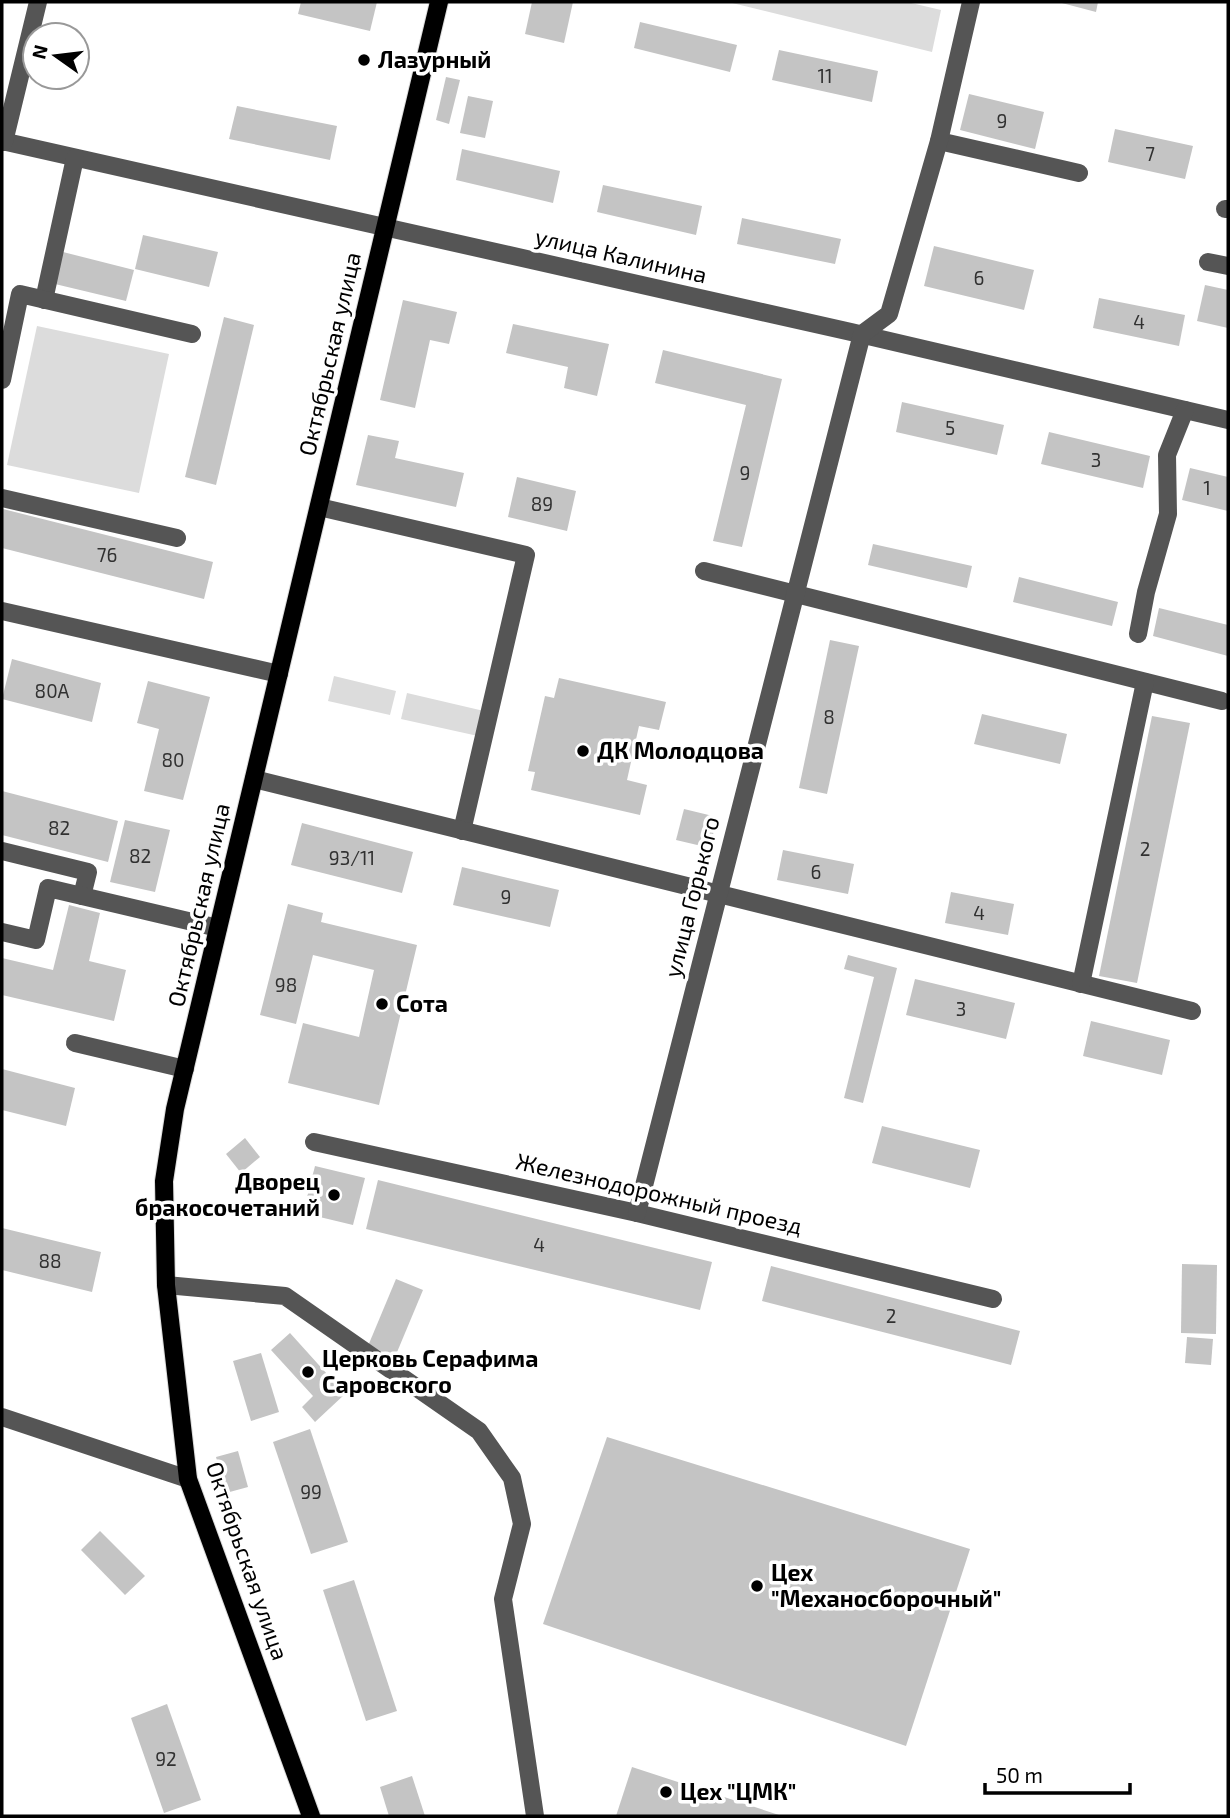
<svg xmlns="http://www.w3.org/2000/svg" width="1230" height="1818" viewBox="0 0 1230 1818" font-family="'Exo 2',sans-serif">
<rect width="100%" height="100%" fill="#fff"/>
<g fill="#dcdcdc">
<path d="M 728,2 L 907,2 L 941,10 L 932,52 Z"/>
<path d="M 37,326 L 169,354 L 139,493 L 7,465 Z"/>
<path d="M 334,676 L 396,691 L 390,715 L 328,701 Z"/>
<path d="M 407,693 L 484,711 L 478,736 L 401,719 Z"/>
</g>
<g fill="#c4c4c4">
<path d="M 301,2 L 377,2 L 370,31 L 298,14 Z"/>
<path d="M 532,2 L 573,2 L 564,43 L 525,34 Z"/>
<path d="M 1058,2 L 1098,2 L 1096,12 Z"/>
<path d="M 640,22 L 737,45 L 730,72 L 634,48 Z"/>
<path d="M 779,50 L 878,71 L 872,102 L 772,80 Z"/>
<path d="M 446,77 L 460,80 L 449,124 L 436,120 Z"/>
<path d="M 969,94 L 1044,112 L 1035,149 L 960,130 Z"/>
<path d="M 468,96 L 493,101 L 485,138 L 460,133 Z"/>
<path d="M 237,106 L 337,126 L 330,160 L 229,139 Z"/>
<path d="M 1115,129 L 1193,146 L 1185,179 L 1108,162 Z"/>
<path d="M 462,149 L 560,171 L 553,203 L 456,180 Z"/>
<path d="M 603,185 L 702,206 L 696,235 L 597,212 Z"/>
<path d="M 742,218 L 841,239 L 835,264 L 737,244 Z"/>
<path d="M 143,235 L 218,252 L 209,287 L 135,269 Z"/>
<path d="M 934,246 L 1034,270 L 1024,310 L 924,286 Z"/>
<path d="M 63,252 L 134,270 L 126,301 L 55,284 Z"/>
<path d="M 1205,285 L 1228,290 L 1228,328 L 1197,321 Z"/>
<path d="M 1099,298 L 1185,315 L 1179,346 L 1093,328 Z"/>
<path d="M 403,300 L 457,312 L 449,344 L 430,340 L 415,408 L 380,400 Z"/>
<path d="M 224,317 L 254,325 L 216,485 L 185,477 Z"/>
<path d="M 513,324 L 609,344 L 597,396 L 564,388 L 568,367 L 506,353 Z"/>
<path d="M 663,350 L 782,379 L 742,547 L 713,541 L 746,405 L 655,383 Z"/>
<path d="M 902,402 L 1004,425 L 997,455 L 896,432 Z"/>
<path d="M 1049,432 L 1150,456 L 1143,488 L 1041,464 Z"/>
<path d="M 368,435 L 399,441 L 395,458 L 464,473 L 456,507 L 356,485 Z"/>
<path d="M 1190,468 L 1228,477 L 1228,511 L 1182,500 Z"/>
<path d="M 517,477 L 576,491 L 567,531 L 508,517 Z"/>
<path d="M 3,509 L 213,562 L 204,599 L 2,548 Z"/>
<path d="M 873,544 L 972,566 L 967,588 L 868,565 Z"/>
<path d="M 1019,577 L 1118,602 L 1112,626 L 1013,602 Z"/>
<path d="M 1159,608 L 1228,625 L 1228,656 L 1153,636 Z"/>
<path d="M 830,640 L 859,646 L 827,794 L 799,788 Z"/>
<path d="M 12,659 L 101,683 L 92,722 L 2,699 Z"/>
<path d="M 559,678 L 666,702 L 659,730 L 639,726 L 627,780 L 647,785 L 640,815 L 531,790 L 535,772 L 528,771 L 545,696 L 554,698 Z"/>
<path d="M 148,681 L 210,697 L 183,800 L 144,791 L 159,729 L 137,723 Z"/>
<path d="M 982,714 L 1067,734 L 1060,764 L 974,744 Z"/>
<path d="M 1152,716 L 1190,723 L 1137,983 L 1099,976 Z"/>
<path d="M 2,791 L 118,821 L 108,862 L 2,835 Z"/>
<path d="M 684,809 L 717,817 L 710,848 L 676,840 Z"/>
<path d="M 125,820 L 170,830 L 155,892 L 110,882 Z"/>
<path d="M 302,823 L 413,852 L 402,893 L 291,865 Z"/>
<path d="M 783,850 L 854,864 L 848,894 L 777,880 Z"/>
<path d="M 462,867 L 559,890 L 550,927 L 453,905 Z"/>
<path d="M 951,892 L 1014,904 L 1008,935 L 945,923 Z"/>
<path d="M 288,904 L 323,913 L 321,922 L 417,945 L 379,1105 L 288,1083 L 303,1023 L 359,1037 L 374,970 L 313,955 L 296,1024 L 260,1015 Z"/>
<path d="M 69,905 L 100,913 L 89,961 L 126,970 L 114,1021 L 2,995 L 2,958 L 53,970 Z"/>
<path d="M 848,955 L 897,968 L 863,1103 L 844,1098 L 874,977 L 844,969 Z"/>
<path d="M 915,979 L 1015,1003 L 1006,1039 L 906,1015 Z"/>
<path d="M 1091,1021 L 1170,1040 L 1162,1075 L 1083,1056 Z"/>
<path d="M 2,1069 L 75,1088 L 66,1126 L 2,1110 Z"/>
<path d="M 882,1126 L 980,1150 L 970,1188 L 872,1163 Z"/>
<path d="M 245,1138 L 260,1157 L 241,1173 L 226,1154 Z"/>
<path d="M 315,1166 L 365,1178 L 353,1225 L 303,1213 Z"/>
<path d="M 378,1180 L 712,1262 L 700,1310 L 366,1229 Z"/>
<path d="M 2,1228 L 101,1252 L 92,1292 L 2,1270 Z"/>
<path d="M 1182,1264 L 1217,1265 L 1216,1334 L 1181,1333 Z"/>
<path d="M 771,1266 L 1020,1331 L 1011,1365 L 762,1301 Z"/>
<path d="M 396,1279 L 423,1290 L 395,1357 L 368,1346 Z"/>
<path d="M 290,1333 L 345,1394 L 315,1422 L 302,1407 L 313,1396 L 271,1350 Z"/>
<path d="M 1187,1337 L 1213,1339 L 1211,1365 L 1185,1363 Z"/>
<path d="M 261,1353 L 279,1412 L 251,1421 L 233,1361 Z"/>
<path d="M 310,1429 L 348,1542 L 311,1554 L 273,1442 Z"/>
<path d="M 607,1437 L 970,1549 L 906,1746 L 543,1624 Z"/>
<path d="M 238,1451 L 248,1487 L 226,1493 L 216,1457 Z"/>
<path d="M 100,1531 L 145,1576 L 125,1595 L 81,1550 Z"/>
<path d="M 354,1580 L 397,1711 L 366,1721 L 323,1590 Z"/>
<path d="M 167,1704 L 201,1800 L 164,1813 L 131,1718 Z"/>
<path d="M 632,1767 L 782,1816 L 616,1816 Z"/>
<path d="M 412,1776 L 425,1816 L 389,1816 L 380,1787 Z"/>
</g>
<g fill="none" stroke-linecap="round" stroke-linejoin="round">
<defs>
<path id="major" d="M 311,1816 L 188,1479 L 166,1285 L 164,1181 L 175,1109 L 439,2"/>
</defs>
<use href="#major" stroke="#dbdbdb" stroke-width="20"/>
<g stroke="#555" stroke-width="18">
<path d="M 2,141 L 851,332 L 1228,420"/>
<path d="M 939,141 L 1079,173"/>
<path d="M 4,142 L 38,2"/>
<path d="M 1225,209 L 1228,209"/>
<path d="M 1208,262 L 1228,266"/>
<path d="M 44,300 L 75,158"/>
<path d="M 2,380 L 20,294 L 192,334"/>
<path d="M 2,498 L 177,538"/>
<path d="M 319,507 L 526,555 L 462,831"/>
<path d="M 704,571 L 1222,701"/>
<path d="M 2,611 L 279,674"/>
<path d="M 1138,634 L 1146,592 L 1168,514 L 1167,455 L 1185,410"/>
<path d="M 254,779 L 1192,1011"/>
<path d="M 2,851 L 88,872 L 82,896"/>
<path d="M 2,932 L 36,940 L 48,888 L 218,928"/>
<path d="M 1081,984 L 1145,682"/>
<path d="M 75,1043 L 185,1069"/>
<path d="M 314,1142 L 637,1213 L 993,1299"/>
<path d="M 637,1213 L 862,334 L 889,314 L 939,141 L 971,2"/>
<path d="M 166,1285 L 285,1296 L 479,1431 L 512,1478 L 522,1524 L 503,1599 L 535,1816"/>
<path d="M 2,1417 L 188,1479"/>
</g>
<use href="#major" stroke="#000" stroke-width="18"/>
</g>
<g fill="#000" stroke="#fff" stroke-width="2.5">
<circle cx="364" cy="60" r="7"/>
<circle cx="583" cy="751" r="7"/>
<circle cx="382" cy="1004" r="7"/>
<circle cx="334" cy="1195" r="7"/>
<circle cx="308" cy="1372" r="7"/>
<circle cx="757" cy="1586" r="7"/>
<circle cx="666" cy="1792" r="7"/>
</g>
<g text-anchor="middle" stroke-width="7" stroke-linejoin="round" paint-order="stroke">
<g font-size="19" fill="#313131">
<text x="825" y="83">11</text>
<text x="1002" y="128">9</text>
<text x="1150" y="161">7</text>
<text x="979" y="285">6</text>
<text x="1139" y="329">4</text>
<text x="950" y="435">5</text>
<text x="1096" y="467">3</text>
<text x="745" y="480">9</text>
<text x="1207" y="495">1</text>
<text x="542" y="511">89</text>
<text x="107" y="562">76</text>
<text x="52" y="698">80А</text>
<text x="829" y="724">8</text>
<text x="173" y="767">80</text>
<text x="59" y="835">82</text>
<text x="1145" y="856">2</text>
<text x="140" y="863">82</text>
<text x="352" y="865">93/11</text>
<text x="816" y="879">6</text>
<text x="506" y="904">9</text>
<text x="979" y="920">4</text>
<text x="286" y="992">98</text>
<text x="961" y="1016">3</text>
<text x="539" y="1252">4</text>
<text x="50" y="1268">88</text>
<text x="891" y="1323">2</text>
<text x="311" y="1499">99</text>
<text x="166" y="1766">92</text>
</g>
<g font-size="23" font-weight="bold" fill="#000" stroke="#fff" text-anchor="start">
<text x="378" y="68">Лазурный</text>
<text x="597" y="759">ДК Молодцова</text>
<text x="396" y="1012">Сота</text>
<text x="320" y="1190" text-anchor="end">Дворец<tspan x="320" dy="26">бракосочетаний</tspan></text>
<text x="322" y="1367">Церковь Серафима<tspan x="322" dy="26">Саровского</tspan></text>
<text x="771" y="1581">Цех<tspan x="771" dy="26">"Механосборочный"</tspan></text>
<text x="680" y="1800">Цех "ЦМК"</text>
</g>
<g font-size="23" fill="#000" stroke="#fff">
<text transform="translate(621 256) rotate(13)" y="8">улица Калинина</text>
<text transform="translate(330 354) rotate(-77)" y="8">Октябрьская улица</text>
<text transform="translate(692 897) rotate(-76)" y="8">улица Горького</text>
<text transform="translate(199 905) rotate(-77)" y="8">Октябрьская улица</text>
<text transform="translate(659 1194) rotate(13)" y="8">Железнодорожный проезд</text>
<text transform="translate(247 1561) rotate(71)" y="8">Октябрьская улица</text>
</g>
</g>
<rect width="1230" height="1818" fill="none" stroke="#000000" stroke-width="7"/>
<g transform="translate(56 56) rotate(284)"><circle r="33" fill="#ffffff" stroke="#999999" stroke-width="2"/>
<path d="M0-5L12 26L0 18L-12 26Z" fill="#000000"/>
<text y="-10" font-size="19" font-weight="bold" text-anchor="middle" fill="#000000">N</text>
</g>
<path d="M985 1783v10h145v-10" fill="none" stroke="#000000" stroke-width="3.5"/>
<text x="996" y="1783" font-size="21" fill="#000000" stroke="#ffffff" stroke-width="5" paint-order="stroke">50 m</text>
</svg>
